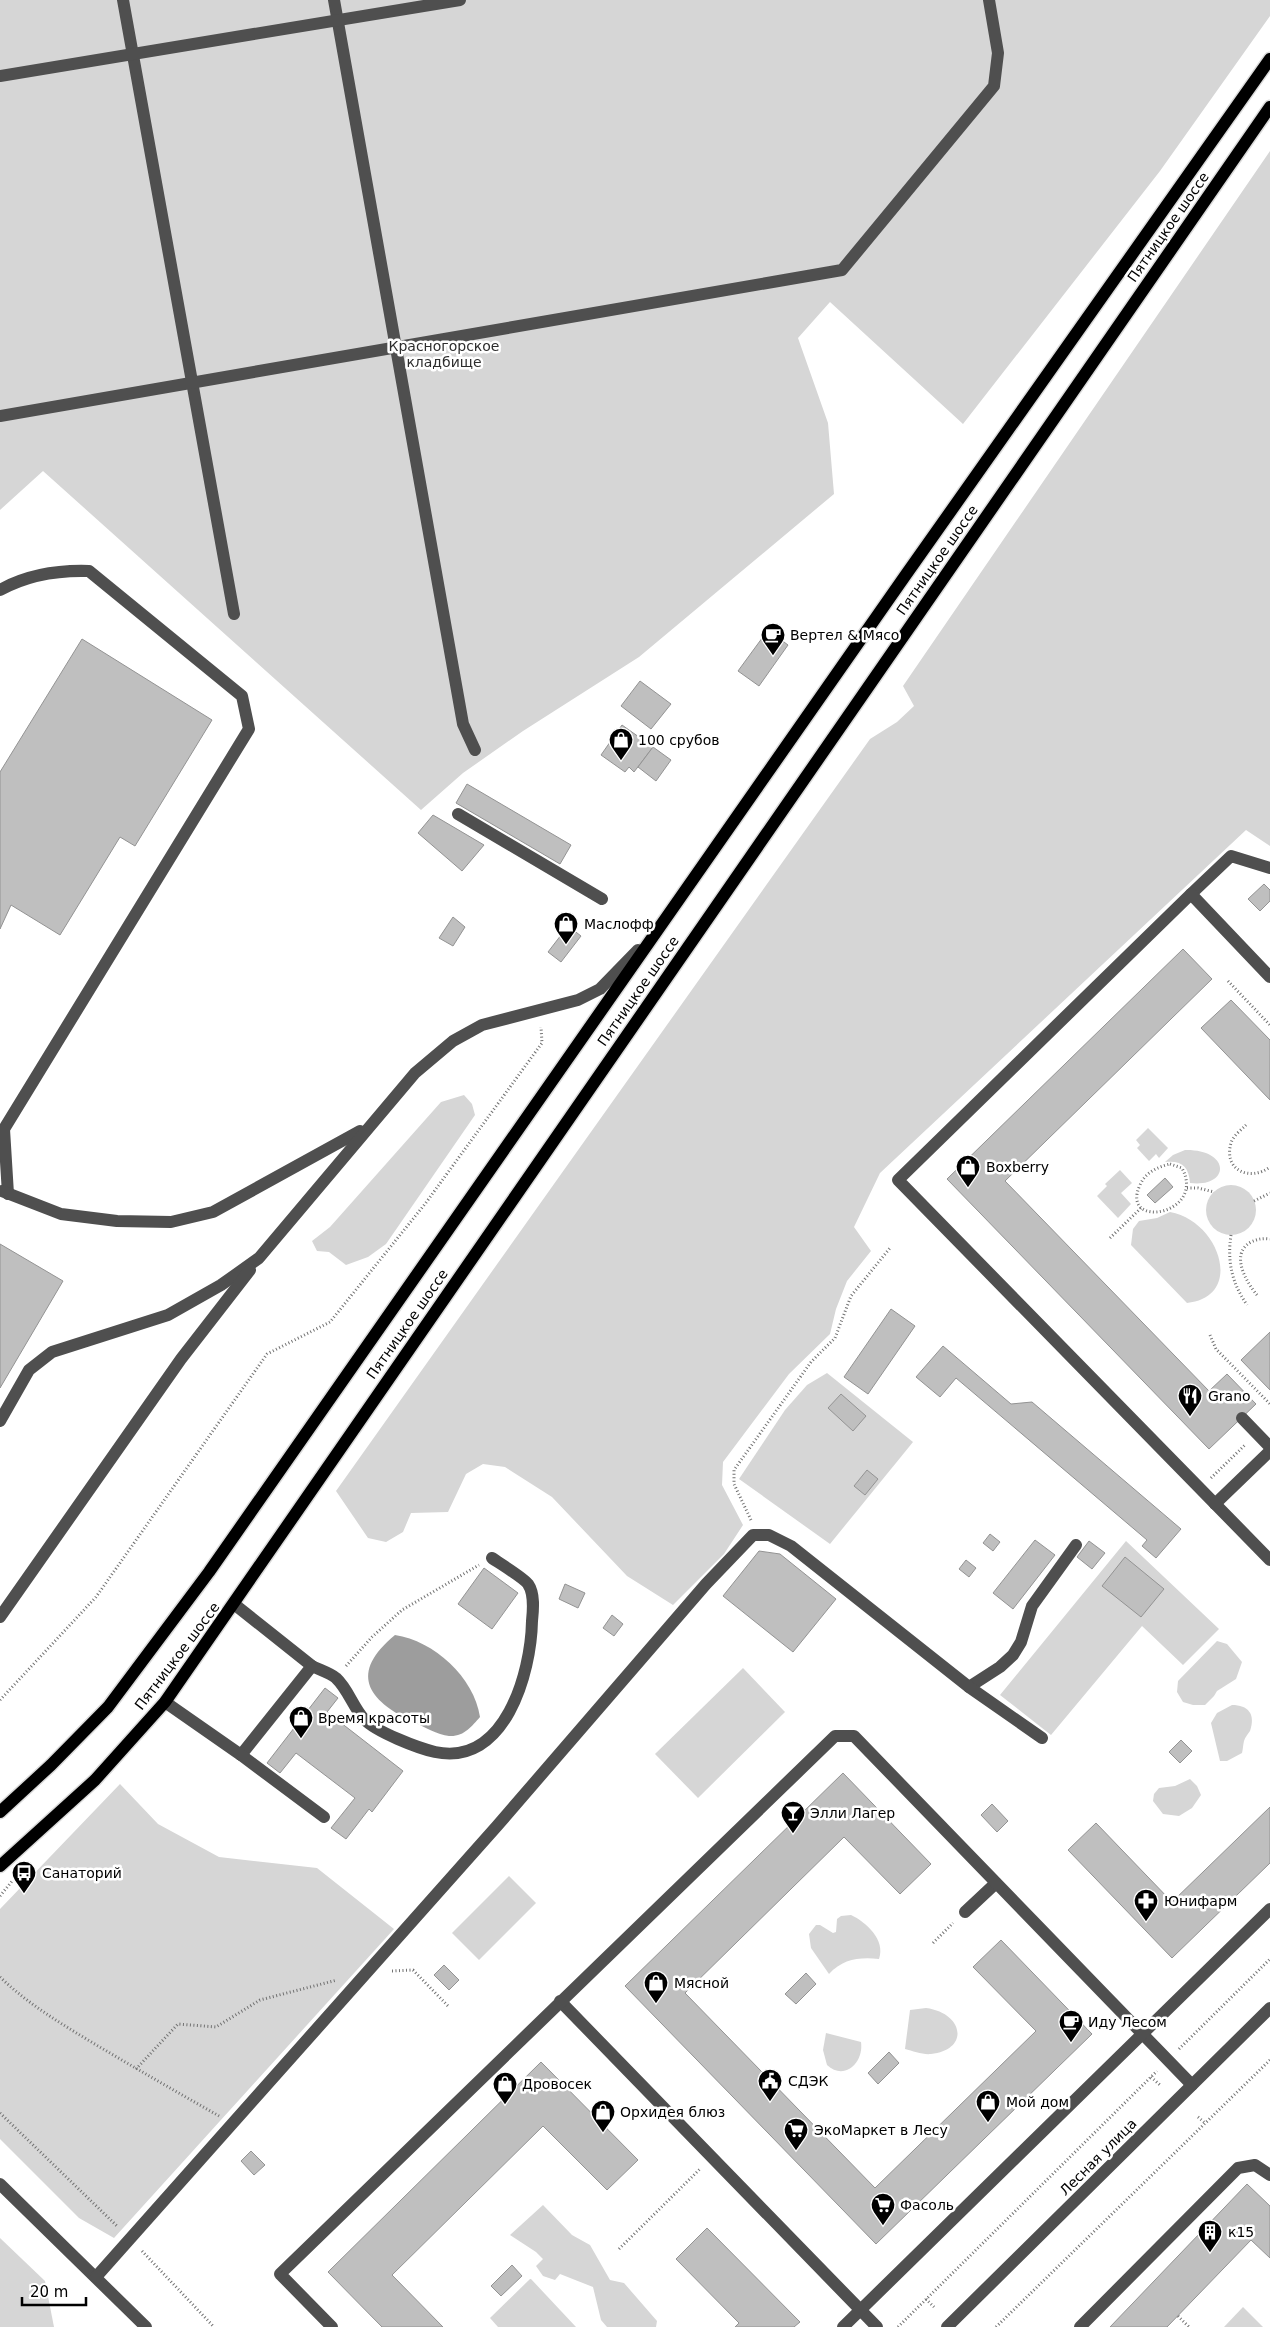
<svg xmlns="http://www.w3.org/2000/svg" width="1270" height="2327" viewBox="0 0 1270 2327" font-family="'DejaVu Sans',sans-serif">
<rect width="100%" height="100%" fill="#fff"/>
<g fill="#d6d6d6">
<path d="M 0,0 L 1270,0 L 1270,16 L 1160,171 L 963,424 L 830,302 L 798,338 L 828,423 L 834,494 L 639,657 L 523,731 L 463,773 L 421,810 L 43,471 L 0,510 Z"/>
<path d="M 1270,151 L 1270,846 L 1246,830 L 880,1173 L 854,1227 L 871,1251 L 847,1281 L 836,1309 L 830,1334 L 789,1374 L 723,1462 L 722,1485 L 743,1525 L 724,1554 L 673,1605 L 627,1576 L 552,1497 L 505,1467 L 483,1464 L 466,1474 L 448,1512 L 411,1513 L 403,1532 L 386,1542 L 368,1538 L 336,1491 L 870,739 L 897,722 L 914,706 L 903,686 Z"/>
<path d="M 464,1095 L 472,1104 L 475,1115 L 386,1244 L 368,1257 L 346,1265 L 329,1252 L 317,1251 L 312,1241 L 330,1227 L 441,1102 Z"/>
<path d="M 1148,1128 L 1168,1148 L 1159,1158 L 1156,1154 L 1149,1161 L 1137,1148 L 1140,1145 L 1136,1140 Z"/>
<path d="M 1185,1150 C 1231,1149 1231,1188 1190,1183 C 1189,1167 1182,1160 1165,1162 L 1173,1155 Z"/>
<path d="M 1120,1170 L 1132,1183 L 1121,1193 L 1131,1204 L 1118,1218 L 1097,1196 L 1107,1186 L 1105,1184 Z"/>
<circle cx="1231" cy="1210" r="25"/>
<path d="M 1170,1212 C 1220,1221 1245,1297 1187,1303 L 1131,1245 L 1133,1229 L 1139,1221 L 1157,1218 Z"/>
<path d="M 827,1373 L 913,1442 L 830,1544 L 739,1479 L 785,1410 L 807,1385 Z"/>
<path d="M 1126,1541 L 1219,1629 L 1183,1665 L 1142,1626 L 1051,1735 L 1000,1695 Z"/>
<path d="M 1217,1641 L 1227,1644 L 1242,1662 L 1236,1679 L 1217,1691 L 1214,1696 L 1205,1705 L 1193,1705 L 1183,1702 L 1177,1692 L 1178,1681 Z"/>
<path d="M 743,1668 L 785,1712 L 698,1798 L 655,1754 Z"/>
<path d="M 1232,1705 C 1248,1705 1256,1714 1250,1731 C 1248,1734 1245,1737 1244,1741 C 1243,1745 1243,1749 1242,1753 L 1227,1761 L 1220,1761 L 1211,1723 L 1217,1713 Z"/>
<path d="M 1190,1779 L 1197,1786 L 1201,1795 L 1192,1808 L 1179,1816 L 1163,1814 L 1153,1801 L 1154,1794 L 1159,1788 L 1175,1786 Z"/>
<path d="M 120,1784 L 158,1824 L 219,1857 L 317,1868 L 394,1929 L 114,2238 L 79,2218 L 0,2139 L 0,1909 Z"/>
<path d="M 509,1876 L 536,1903 L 479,1960 L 452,1933 Z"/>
<path d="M 851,1915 C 866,1922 886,1940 879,1959 C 859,1957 843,1959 829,1974 L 811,1948 L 809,1934 L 816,1925 L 820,1925 L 833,1933 L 836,1932 L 837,1919 L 841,1916 Z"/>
<path d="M 926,2008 C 964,2013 970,2050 931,2054 C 923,2055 913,2051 905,2049 L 910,2010 Z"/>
<path d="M 826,2033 L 861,2042 C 864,2063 844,2081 827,2065 L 823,2050 Z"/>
<path d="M 543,2205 L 572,2235 L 590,2245 L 610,2280 L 624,2283 L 657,2321 L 656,2327 L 607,2327 L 601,2320 L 593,2287 L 560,2274 L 555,2280 L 543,2276 L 536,2266 L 543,2259 L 536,2252 L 510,2235 Z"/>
<path d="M 0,2238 L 45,2281 L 54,2327 L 0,2327 Z"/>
<path d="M 530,2279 L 531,2279 L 576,2327 L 498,2327 L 490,2318 Z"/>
<path d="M 1243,2307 L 1263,2327 L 1224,2327 Z"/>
</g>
<path fill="#9d9d9d" d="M 395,1635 C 434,1641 474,1677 480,1717 C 472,1726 464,1737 449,1736 C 438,1735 423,1726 413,1722 C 367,1700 349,1673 395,1635 Z"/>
<g fill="#bfbfbf" stroke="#939393">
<path d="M 768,630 L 788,645 L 759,686 L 738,671 Z"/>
<path d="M 82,639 L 212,720 L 135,846 L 120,837 L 60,935 L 11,905 L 0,929 L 0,772 Z"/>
<path d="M 640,681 L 671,704 L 651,729 L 621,706 Z"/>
<path d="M 622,725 L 653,747 L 634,772 L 629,767 L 625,772 L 601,755 Z"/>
<path d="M 653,747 L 671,760 L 656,781 L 638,767 Z"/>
<path d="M 467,784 L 571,845 L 560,864 L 456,803 Z"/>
<path d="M 433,815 L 484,845 L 462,871 L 418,833 Z"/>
<path d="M 1264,884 L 1270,890 L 1270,901 L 1260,911 L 1248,899 Z"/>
<path d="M 453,917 L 465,927 L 453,946 L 439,938 Z"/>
<path d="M 568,926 L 581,936 L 561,962 L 548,952 Z"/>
<path d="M 1183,949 L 1212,979 L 1005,1181 L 1209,1391 L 1227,1374 L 1256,1404 L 1209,1449 L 947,1179 Z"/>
<path d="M 1231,1000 L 1270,1040 L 1270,1100 L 1201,1028 Z"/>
<path d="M 1165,1178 L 1173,1187 L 1155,1203 L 1147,1195 Z"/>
<path d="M 0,1244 L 63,1281 L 0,1388 Z"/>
<path d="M 891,1309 L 915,1326 L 868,1394 L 844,1377 Z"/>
<path d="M 1270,1332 L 1270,1390 L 1241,1360 Z"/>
<path d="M 943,1346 L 1011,1404 L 1032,1402 L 1181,1529 L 1156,1558 L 1142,1546 L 1147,1540 L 956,1378 L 940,1397 L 916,1377 Z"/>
<path d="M 841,1394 L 866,1416 L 853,1431 L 828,1408 Z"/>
<path d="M 867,1470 L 878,1479 L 865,1495 L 854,1486 Z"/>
<path d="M 990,1534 L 1000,1542 L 993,1551 L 983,1543 Z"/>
<path d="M 1035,1540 L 1055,1555 L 1013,1609 L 993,1593 Z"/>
<path d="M 1089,1541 L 1105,1553 L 1092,1569 L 1077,1557 Z"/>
<path d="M 759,1551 L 780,1554 L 836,1599 L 793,1652 L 723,1596 Z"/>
<path d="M 1125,1557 L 1164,1589 L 1141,1617 L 1102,1586 Z"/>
<path d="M 966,1560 L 976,1568 L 969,1577 L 959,1569 Z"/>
<path d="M 484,1568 L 518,1593 L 492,1629 L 458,1604 Z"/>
<path d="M 565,1584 L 585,1593 L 578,1608 L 559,1599 Z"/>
<path d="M 612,1615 L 623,1624 L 614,1636 L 603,1628 Z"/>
<path d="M 325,1688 L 338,1698 L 327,1712 L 403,1771 L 372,1812 L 369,1809 L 346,1839 L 331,1828 L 355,1798 L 296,1753 L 280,1773 L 267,1763 Z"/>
<path d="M 1181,1740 L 1192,1751 L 1180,1763 L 1169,1752 Z"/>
<path d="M 843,1773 L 931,1864 L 900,1894 L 844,1837 L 685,1993 L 875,2188 L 1036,2031 L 973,1967 L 1001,1940 L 1092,2034 L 876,2244 L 625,1986 Z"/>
<path d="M 992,1804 L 1008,1821 L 997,1832 L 981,1815 Z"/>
<path d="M 1270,1807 L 1270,1863 L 1172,1958 L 1068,1850 L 1096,1823 L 1172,1902 Z"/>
<path d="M 444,1965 L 459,1980 L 449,1990 L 434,1975 Z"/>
<path d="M 806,1973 L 816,1984 L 796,2004 L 785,1994 Z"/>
<path d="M 889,2052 L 899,2063 L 878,2084 L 868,2073 Z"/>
<path d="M 541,2062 L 638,2160 L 607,2190 L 543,2126 L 392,2275 L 443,2327 L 382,2327 L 328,2272 Z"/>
<path d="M 251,2151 L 265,2165 L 254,2175 L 241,2161 Z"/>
<path d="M 1247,2184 L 1270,2206 L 1270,2258 L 1251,2240 L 1167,2327 L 1110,2327 Z"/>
<path d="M 707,2228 L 800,2322 L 794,2327 L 735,2327 L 739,2323 L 676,2259 Z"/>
<path d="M 512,2265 L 522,2276 L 501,2296 L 491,2286 Z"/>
</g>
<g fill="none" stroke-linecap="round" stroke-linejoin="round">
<defs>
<g id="major">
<path d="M 0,1812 L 51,1765 L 108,1707 L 209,1572 L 905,576 L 1270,59"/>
<path d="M 0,1866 L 95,1780 L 165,1702 L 1270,107"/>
</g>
</defs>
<use href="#major" stroke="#dbdbdb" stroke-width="15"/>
<g stroke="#717171" stroke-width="3" stroke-dasharray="1 2.5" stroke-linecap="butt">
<path d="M 1228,981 L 1270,1025"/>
<path d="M 1246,1125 C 1241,1130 1233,1136 1231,1143 C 1223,1170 1250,1182 1270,1167"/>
<path d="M 1170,1164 L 1182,1168 C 1207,1215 1119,1230 1140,1185 C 1145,1173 1157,1167 1170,1164 Z"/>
<path d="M 1187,1188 L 1198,1188 L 1214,1192"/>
<path d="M 1254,1201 L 1270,1193"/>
<path d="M 1231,1235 C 1227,1262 1232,1283 1247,1305"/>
<path d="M 1110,1238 L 1141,1208"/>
<path d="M 1257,1295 C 1247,1283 1229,1254 1251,1242 C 1257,1239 1263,1238 1270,1239"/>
<path d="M 1210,1335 L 1216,1349 L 1270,1404"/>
<path d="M 1211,1478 L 1246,1444"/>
<path d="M 751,1520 L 734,1484 L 734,1470 L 811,1362 L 835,1338 L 851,1296 L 890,1248"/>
<path d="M 346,1666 L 372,1637 L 402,1610 L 479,1565"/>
<path d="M 0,1700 L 96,1597 L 267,1354 L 330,1322 L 425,1204 L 542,1043 L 541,1027"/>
<path d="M 0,1896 L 13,1880"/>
<path d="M 933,1943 L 953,1923"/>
<path d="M 392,1971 L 413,1970 L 448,2006"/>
<path d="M 0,1977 C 28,2004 60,2023 93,2043 C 135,2068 177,2092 219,2116"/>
<path d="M 1179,2049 L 1270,1959"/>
<path d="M 136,2069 L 178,2024 L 216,2027 L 260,2000 L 337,1980"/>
<path d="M 1151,2077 L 1160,2085"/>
<path d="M 0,2113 L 118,2227"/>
<path d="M 1198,2117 L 1205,2123"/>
<path d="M 619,2249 L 700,2169"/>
<path d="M 142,2251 L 214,2327"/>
<path d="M 926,2299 L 934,2307"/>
<path d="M 1178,2316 L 1189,2327"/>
<path d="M 898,2327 L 1157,2071"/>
<path d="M 996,2327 L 1270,2060"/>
</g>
<g stroke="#4f4f4f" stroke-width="12">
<path d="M 123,0 L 234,614"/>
<path d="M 334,0 L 463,724 L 475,750"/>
<path d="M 0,76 L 460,0"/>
<path d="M 0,416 L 842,270 L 994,86 L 998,53 L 989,0"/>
<path d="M 0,590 C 27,575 58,570 89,571 L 242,696 L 249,729 L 4,1129 L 8,1194"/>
<path d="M 458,814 L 602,899"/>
<path d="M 1191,894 L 1231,856 L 1270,868"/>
<path d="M 1270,977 L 1191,894 L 898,1180 L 1270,1560"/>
<path d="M 2,1191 L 61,1214 L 117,1221 L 171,1222 L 213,1212 L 360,1131"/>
<path d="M 1242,1418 L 1270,1447"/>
<path d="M 0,1421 L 29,1370 L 52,1352 L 168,1315 L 221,1285 L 259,1258 L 415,1073 L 453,1041 L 482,1025 L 578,1000 L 600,989 L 638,950"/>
<path d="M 1215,1504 L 1270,1451"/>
<path d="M 234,1604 L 312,1666 L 241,1755"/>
<path d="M 0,1617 L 181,1359 L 250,1270"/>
<path d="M 312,1666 C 320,1670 330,1673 336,1678 C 348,1689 353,1707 364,1719 C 376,1732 418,1748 435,1752 C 505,1767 531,1673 532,1621 C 533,1611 535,1594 528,1584 C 524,1578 499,1563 492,1558"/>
<path d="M 969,1687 L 1000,1667 L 1013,1655 L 1021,1642 L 1032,1606 L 1076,1545"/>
<path d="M 165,1702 L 241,1755 L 324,1817"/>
<path d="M 965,1912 L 996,1883"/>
<path d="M 560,2001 L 877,2327"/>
<path d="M 0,2184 L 146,2327"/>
<path d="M 96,2277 L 497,1826 L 706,1584 L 753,1535 L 769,1535 L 791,1546 L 969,1687 L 1042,1738"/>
<path d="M 332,2327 L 280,2274 L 835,1736 L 854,1736 L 1192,2085"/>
<path d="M 843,2327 L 1270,1909"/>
<path d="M 947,2327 L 1270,2008"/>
<path d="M 1080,2327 L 1238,2168 L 1255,2165 L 1270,2175"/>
</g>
<use href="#major" stroke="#000" stroke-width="12"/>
</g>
<defs>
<symbol id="cafe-pin" viewBox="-11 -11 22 30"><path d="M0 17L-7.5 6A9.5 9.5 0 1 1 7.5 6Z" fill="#000" stroke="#fff"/><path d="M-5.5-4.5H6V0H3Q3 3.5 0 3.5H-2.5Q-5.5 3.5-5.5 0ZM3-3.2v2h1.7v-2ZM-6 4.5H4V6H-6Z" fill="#fff"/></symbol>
<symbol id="shop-pin" viewBox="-11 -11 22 30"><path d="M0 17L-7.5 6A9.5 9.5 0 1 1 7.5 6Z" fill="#000" stroke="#fff"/><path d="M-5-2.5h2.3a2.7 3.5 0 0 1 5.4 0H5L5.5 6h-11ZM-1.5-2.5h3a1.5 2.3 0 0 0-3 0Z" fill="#fff"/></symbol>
<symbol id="restaurant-pin" viewBox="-11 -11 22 30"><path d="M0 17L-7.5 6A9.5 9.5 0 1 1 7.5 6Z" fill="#000" stroke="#fff"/><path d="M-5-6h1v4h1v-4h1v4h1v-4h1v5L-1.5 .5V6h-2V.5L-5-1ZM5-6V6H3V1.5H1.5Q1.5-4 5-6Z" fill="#fff"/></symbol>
<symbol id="bar-pin" viewBox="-11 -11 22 30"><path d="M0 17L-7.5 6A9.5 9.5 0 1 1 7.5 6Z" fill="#000" stroke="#fff"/><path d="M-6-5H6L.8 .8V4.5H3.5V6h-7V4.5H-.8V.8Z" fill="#fff"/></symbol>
<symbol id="bus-pin" viewBox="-11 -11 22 30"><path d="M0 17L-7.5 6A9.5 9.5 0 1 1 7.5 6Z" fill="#000" stroke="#fff"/><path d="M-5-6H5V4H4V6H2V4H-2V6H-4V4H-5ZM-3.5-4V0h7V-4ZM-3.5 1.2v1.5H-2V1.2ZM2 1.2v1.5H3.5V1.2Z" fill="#fff"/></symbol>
<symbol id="pharmacy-pin" viewBox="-11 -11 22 30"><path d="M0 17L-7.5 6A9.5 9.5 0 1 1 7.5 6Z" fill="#000" stroke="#fff"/><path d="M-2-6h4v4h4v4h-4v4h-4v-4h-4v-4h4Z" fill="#fff"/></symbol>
<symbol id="civic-pin" viewBox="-11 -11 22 30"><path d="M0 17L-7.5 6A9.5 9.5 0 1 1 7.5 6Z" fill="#000" stroke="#fff"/><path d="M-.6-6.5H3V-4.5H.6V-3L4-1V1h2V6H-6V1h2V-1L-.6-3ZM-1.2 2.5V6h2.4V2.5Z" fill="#fff"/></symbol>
<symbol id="supermarket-pin" viewBox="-11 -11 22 30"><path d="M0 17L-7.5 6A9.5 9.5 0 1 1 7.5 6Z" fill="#000" stroke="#fff"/><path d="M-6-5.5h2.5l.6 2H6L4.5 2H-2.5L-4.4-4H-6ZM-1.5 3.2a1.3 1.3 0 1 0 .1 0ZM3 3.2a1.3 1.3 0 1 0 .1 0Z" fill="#fff"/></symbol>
<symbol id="building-pin" viewBox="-11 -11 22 30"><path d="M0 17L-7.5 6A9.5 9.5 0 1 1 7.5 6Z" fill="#000" stroke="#fff"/><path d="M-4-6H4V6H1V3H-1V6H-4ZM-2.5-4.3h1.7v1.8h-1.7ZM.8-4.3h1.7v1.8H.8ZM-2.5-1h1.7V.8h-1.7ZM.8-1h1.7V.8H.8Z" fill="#fff"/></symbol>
</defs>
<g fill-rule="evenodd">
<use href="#cafe-pin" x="759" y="621" width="28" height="38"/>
<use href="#shop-pin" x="607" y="726" width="28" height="38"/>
<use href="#shop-pin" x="552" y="910" width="28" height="38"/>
<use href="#shop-pin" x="954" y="1153" width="28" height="38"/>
<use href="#restaurant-pin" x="1176" y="1382" width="28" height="38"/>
<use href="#shop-pin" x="287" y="1704" width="28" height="38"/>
<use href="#bar-pin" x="779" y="1799" width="28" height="38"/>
<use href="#bus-pin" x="10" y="1859" width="28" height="38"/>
<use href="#pharmacy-pin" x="1132" y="1887" width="28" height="38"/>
<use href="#shop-pin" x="642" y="1969" width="28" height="38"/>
<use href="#cafe-pin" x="1057" y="2008" width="28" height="38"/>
<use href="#civic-pin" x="756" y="2067" width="28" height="38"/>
<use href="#shop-pin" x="491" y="2070" width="28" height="38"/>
<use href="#shop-pin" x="974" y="2088" width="28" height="38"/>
<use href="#shop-pin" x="589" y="2098" width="28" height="38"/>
<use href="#supermarket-pin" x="782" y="2116" width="28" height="38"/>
<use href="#supermarket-pin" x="869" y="2191" width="28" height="38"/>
<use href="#building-pin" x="1196" y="2218" width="28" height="38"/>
</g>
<g text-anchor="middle" stroke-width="5" stroke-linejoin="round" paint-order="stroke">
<g font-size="14" fill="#000" stroke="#fff">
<text transform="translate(1168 227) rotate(-55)" y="5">Пятницкое шоссе</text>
<text transform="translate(937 560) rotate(-55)" y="5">Пятницкое шоссе</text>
<text transform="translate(638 991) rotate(-55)" y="5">Пятницкое шоссе</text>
<text transform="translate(407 1324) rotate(-55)" y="5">Пятницкое шоссе</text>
<text transform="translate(177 1656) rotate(-53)" y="5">Пятницкое шоссе</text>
<text transform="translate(1098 2157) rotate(-45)" y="5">Лесная улица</text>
</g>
<g font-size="14" fill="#2d2d2d" stroke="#fff">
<text x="444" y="351">Красногорское<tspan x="444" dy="16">кладбище</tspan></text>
</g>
<g font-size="14" fill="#000" stroke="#fff" text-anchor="start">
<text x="790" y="640">Вертел &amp; Мясо</text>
<text x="638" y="745">100 срубов</text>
<text x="584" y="929">Маслофф</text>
<text x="986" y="1172">Boxberry</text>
<text x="1208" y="1401">Grano</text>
<text x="318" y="1723">Время красоты</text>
<text x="810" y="1818">Элли Лагер</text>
<text x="42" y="1878">Санаторий</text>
<text x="1164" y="1906">Юнифарм</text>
<text x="674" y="1988">Мясной</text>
<text x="1088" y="2027">Иду Лесом</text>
<text x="788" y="2086">СДЭК</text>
<text x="522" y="2089">Дровосек</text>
<text x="1006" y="2107">Мой дом</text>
<text x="620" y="2117">Орхидея блюз</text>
<text x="814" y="2135">ЭкоМаркет в Лесу</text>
<text x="900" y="2210">Фасоль</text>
<text x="1228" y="2237">к15</text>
</g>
</g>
<path d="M22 2297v8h64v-8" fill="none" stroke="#000000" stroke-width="2.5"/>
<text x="30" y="2297" font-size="15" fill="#000000" stroke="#ffffff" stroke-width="4" paint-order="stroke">20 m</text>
</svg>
